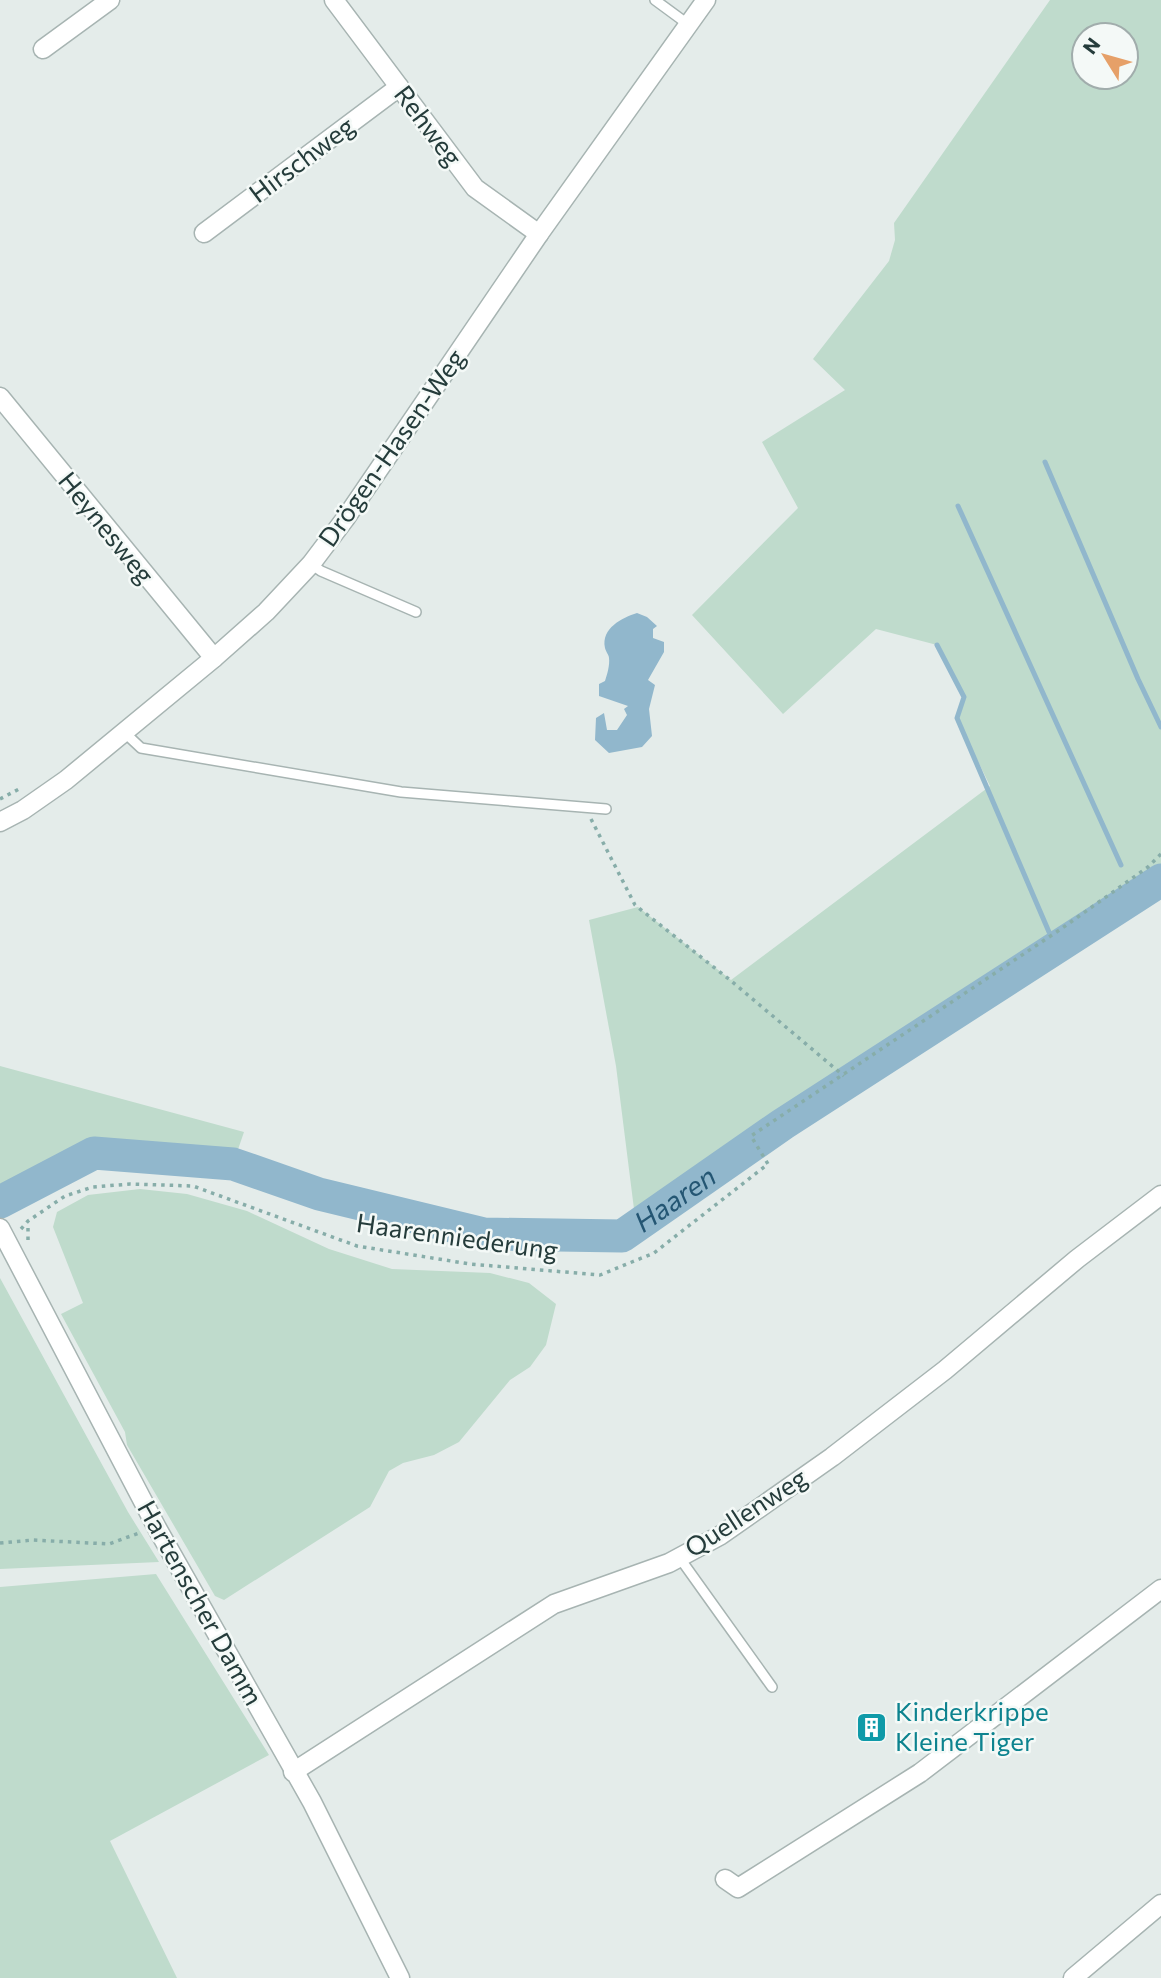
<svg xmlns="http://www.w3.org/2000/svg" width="1161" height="1978" viewBox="0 0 1161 1978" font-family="Commissioner,sans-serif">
<rect width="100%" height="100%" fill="#e4ecea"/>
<g fill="#bfdbcc" fill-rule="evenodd">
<path d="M 1050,0 L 1161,0 L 1161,880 L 636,1225 L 616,1066 L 589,920 L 638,907 L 731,980 L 990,786 L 957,718 L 964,697 L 937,645 L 876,629 L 783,714 L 692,615 L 798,508 L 762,442 L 845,390 L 813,359 L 889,261 L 895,240 L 894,223 ZM 1084,35 L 1126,35 L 1126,77 L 1084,77 Z"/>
<path d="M 0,1066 L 244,1132 L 233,1164 L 94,1153 L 5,1199 L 0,1191 Z"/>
<path d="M 140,1189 L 187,1194 L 247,1211 L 329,1249 L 392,1269 L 490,1273 L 529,1283 L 556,1304 L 546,1345 L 530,1367 L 510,1380 L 459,1442 L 434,1455 L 403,1463 L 389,1471 L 370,1507 L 224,1600 L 215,1596 L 127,1445 L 125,1432 L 61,1314 L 83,1303 L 53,1227 L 57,1212 L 88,1195 Z"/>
<path d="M 0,1278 L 128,1512 L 159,1562 L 0,1569 Z"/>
<path d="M 156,1574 L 269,1755 L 110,1841 L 177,1978 L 0,1978 L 0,1587 Z"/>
</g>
<path fill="#91b7cc" d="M 637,613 L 647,617 L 657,626 L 653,629 L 653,638 L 664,642 L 664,652 L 648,680 L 655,685 L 649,709 L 652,736 L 642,747 L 609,753 L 595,740 L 596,718 L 604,713 L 607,730 L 617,730 L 627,715 L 624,709 L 628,706 L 599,696 L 599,684 L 605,681 C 607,675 610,665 609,658 C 609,655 606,652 605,648 C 601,628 622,618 637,613 Z"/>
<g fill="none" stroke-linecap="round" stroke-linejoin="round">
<g stroke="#91b7cc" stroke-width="5">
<path d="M 1045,462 L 1138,679 L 1161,727"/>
<path d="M 958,506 L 1121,865"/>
<path d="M 937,645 L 964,697 L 957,718 L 1049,932"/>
</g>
<path stroke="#91b7cc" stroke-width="33" id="s1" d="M 0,1202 L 94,1153 L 233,1164 L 319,1194 L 484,1234 L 622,1236 L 783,1124 L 1161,880"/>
<defs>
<g id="service">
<path d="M 655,0 L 689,25"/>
<path d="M 311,564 L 321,571 L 416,612"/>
<path d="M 125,733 L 141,748 L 401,792 L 606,809"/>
<path d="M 679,1557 L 772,1687"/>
</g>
<g id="minor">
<path d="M 334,0 L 475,188 L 539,234"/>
<path d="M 43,49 L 110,0"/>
<path d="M 204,233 L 399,87"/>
<path d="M 0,397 L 214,658"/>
<path d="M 0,822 L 23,810 L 66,780 L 214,658 L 266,612 L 311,564 L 345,519 L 539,234 L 706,0"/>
<path d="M 0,1228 L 157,1528 L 312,1802 L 400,1978"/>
<path d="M 293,1772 L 554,1604 L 669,1563 L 721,1535 L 832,1457 L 945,1370 L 1077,1259 L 1161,1195"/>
<path d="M 725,1879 L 738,1888 L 920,1773 L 1161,1589"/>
<path d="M 1073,1978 L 1161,1904"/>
</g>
</defs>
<use href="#service" stroke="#a7b4b2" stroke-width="12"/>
<use href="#minor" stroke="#a7b4b2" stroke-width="21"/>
<g stroke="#87ada9" stroke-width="3.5" stroke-dasharray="3.5 5" stroke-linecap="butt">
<path d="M 0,799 L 19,789"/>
<path d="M 591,819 L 635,905 L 730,980 L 844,1076"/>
<path d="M 21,1229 L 28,1221 L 65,1196 L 93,1187 L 130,1184 L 193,1186 L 357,1246 L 470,1264 L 600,1275 L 654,1253 L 768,1164 L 751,1136 L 1061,929 L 1148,867 L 1161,854"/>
<path d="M 28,1240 L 28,1223"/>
<path d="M 0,1543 L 33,1540 L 109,1544 L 139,1533"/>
</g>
<use href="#service" stroke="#fff" stroke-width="9"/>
<use href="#minor" stroke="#fff" stroke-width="18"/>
</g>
<defs>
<symbol id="building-square" viewBox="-11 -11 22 22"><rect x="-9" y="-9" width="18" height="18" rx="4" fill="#0f9aa8" stroke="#f4f9f7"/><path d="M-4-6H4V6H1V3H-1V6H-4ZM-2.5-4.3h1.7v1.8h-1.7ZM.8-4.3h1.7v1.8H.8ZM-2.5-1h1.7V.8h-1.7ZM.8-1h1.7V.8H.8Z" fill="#fff"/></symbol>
</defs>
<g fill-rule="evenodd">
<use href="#building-square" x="854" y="1710" width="35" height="35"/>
</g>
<g text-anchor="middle" stroke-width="5" stroke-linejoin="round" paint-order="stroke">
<g font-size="26" fill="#253c3b" stroke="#f4f9f7">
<text transform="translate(428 126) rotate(53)" y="9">Rehweg</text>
<text transform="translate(302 160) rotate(-37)" y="9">Hirschweg</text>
<text transform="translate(392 448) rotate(-55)" y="9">Drögen-Hasen-Weg</text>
<text transform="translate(106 528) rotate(51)" y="9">Heynesweg</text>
<text transform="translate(457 1237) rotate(8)" y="9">Haarenniederung</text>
<text transform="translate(746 1513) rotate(-33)" y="9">Quellenweg</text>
<text transform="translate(200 1603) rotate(61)" y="9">Hartenscher Damm</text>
</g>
<g font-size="26" fill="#0d838f" stroke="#f4f9f7" text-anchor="start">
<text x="895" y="1721">Kinderkrippe<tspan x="895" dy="30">Kleine Tiger</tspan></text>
</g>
<g font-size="28" font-style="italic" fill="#245673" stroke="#f4f9f7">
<text dy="10" stroke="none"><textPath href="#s1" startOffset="709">Haaren</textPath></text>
</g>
</g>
<g transform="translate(1105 56) rotate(307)"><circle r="33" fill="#f4f9f7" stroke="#a1adac" stroke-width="2"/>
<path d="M0-5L12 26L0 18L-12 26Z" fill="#e6a068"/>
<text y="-10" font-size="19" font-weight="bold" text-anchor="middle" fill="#253c3b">N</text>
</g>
</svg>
